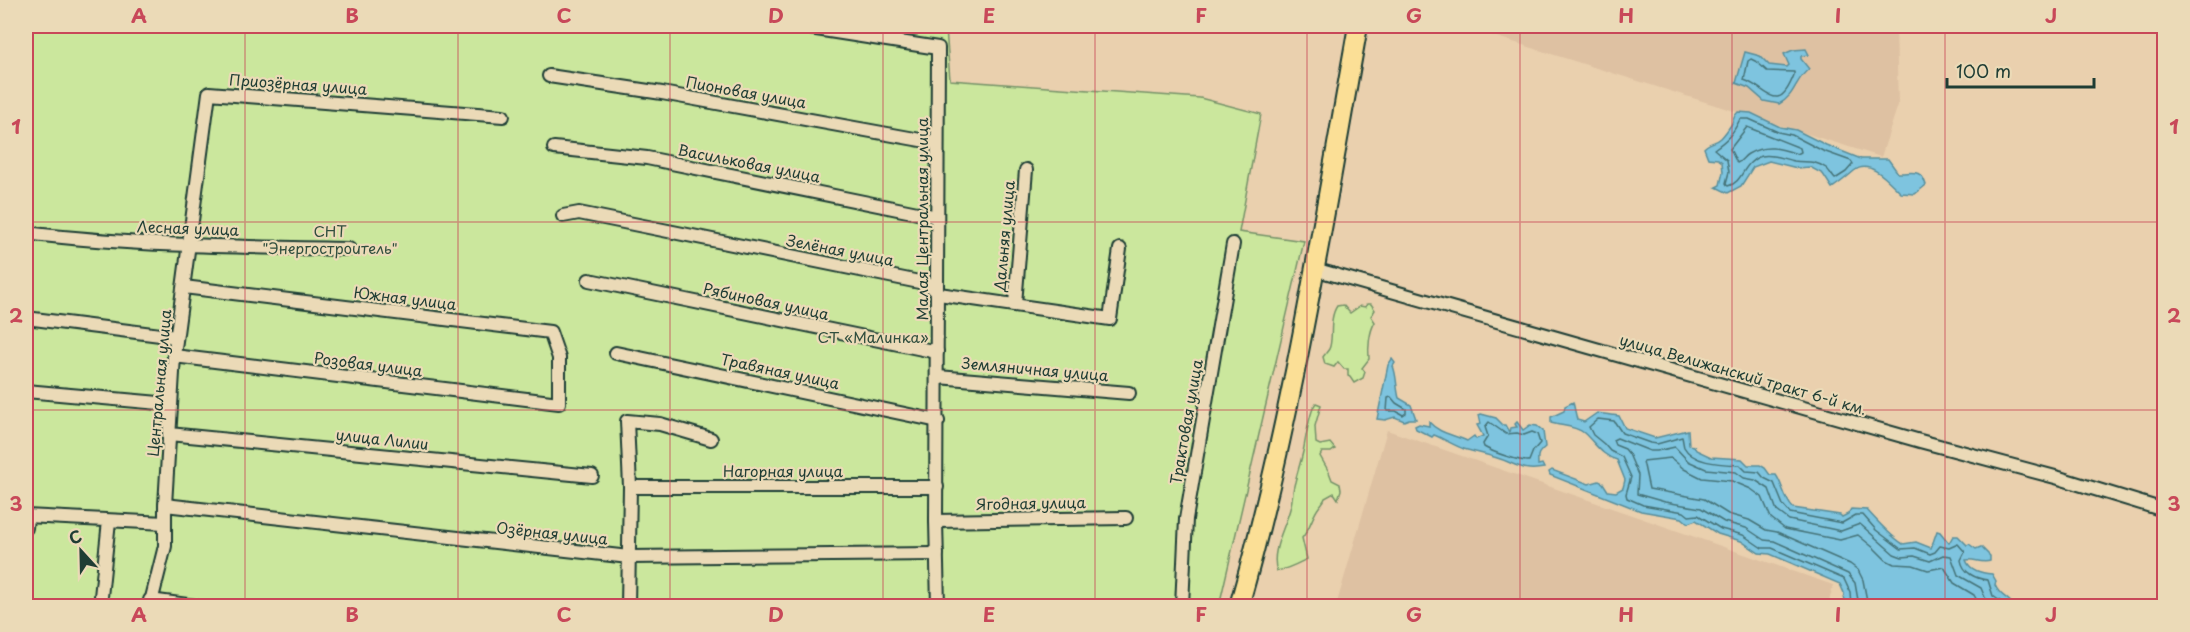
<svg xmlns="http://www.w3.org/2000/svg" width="2190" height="632" viewBox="0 0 2190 632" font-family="'Playpen Sans',sans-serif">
<rect width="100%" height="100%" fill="#ead0ae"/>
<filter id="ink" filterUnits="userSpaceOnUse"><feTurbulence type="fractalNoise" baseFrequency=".0167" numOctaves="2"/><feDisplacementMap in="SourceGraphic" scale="12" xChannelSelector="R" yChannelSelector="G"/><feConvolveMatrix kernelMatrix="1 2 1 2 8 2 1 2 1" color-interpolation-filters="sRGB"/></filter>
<g filter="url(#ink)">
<g fill="#dec1a2">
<path d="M 1474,26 L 1896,26 L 1898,105 L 1881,157 L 1475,30 Z"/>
<path d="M 1387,430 L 1833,585 L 1828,606 L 1336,606 Z"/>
</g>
<g fill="#cbe79d" stroke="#759268" stroke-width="1.5">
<path d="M 26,26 L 921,26 L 946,29 L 950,80 L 1200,98 L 1261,114 L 1239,232 L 1304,241 L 1219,606 L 26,606 Z"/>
<path d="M 1367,304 L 1371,304 L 1375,310 L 1371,316 L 1375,322 C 1369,332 1368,348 1369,359 L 1362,368 L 1365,372 L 1363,378 L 1354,383 L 1350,377 L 1348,376 L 1348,369 L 1344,369 L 1338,362 L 1334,367 L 1325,364 L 1323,357 C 1325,354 1327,352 1329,349 C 1334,340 1328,319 1337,306 L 1343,305 L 1350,313 L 1360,306 L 1365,307 Z"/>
<path d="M 1316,403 L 1321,405 L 1315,426 L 1316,443 L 1320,445 L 1330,443 L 1335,449 L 1331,452 L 1322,452 L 1320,456 L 1329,472 L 1332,480 L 1340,484 L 1341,490 L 1338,499 L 1334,493 L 1325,498 C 1324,502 1321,504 1319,507 C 1312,516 1310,529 1302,538 L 1307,559 C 1297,564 1288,569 1277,571 C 1270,552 1285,528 1290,509 C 1293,500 1292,491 1295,482 C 1298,470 1302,458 1304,447 C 1306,437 1310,409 1316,403 Z"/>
</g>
<g fill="#7ec4df" stroke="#588e9b" stroke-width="1.5">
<path d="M 1806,49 L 1809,55 L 1801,56 L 1801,59 L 1809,69 C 1795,79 1796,95 1779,104 L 1764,101 L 1749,88 L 1736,83 L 1745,52 L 1760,56 L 1769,65 L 1787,67 L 1789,65 L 1784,54 L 1793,50 Z"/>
<path d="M 1738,112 L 1751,113 L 1780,127 L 1796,130 L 1826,145 L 1861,159 L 1888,159 L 1898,173 C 1910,174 1921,167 1926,185 L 1915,194 L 1901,193 C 1890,183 1871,158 1854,171 C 1847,177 1840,183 1832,188 L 1823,174 L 1810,167 L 1797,168 L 1769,161 L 1753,167 L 1741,186 L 1728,193 L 1716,187 L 1720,185 L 1723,172 L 1722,162 L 1718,159 L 1708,158 L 1704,148 C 1709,142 1716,143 1721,138 C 1724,135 1729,128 1731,125 C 1734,120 1733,116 1738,112 Z"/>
<path d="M 1392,359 L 1395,363 L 1393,366 C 1397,376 1396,387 1399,398 L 1411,405 L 1416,419 L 1409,419 L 1404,421 L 1395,417 L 1385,420 L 1377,419 L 1388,365 Z"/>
<path d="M 1573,402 L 1577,420 L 1584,422 L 1597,413 L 1619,416 L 1625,428 L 1655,438 L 1688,430 L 1689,445 L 1694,446 L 1696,450 L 1711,457 L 1742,459 L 1748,465 L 1760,465 L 1765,468 L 1770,475 L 1776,475 C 1783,485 1784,499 1793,508 L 1840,515 L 1842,517 L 1848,514 L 1851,509 L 1867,510 C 1876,520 1892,537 1903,544 L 1916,542 L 1931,548 L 1937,531 L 1940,532 L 1949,543 L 1953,536 L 1958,536 L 1967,545 L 1969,544 L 1976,549 L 1981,547 L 1990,556 L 1990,561 C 1981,564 1974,558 1966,560 C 1970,571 1982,573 1992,574 L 1996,581 L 1995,585 C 1999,596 2008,597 2014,606 L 1845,606 L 1844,593 L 1840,584 L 1770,554 L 1759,553 L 1741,541 L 1718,534 L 1696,520 L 1688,523 L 1682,518 L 1641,511 L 1550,475 L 1549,472 L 1552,470 L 1589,484 L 1599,481 L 1603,483 L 1608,491 L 1616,492 L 1623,488 L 1625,480 L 1617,460 C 1602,456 1596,444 1584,433 C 1576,426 1561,426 1551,423 L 1551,417 L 1564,411 L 1565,406 Z"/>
<path d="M 1481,414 L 1496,418 L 1503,425 L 1505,425 L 1509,432 L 1510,428 L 1517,427 L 1515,424 L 1517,422 L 1523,430 L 1530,425 L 1537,426 L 1543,431 L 1545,447 C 1536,455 1538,455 1538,465 L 1542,464 L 1544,468 C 1528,471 1522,468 1508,462 C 1495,456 1478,453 1464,449 C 1455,446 1444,439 1434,435 L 1432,437 L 1416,429 L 1415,426 L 1419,424 L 1429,426 L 1429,422 C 1440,434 1452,434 1467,441 L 1474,436 L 1476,439 L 1483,436 L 1477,425 L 1481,424 L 1479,415 Z"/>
</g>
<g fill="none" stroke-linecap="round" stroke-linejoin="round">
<g stroke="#457378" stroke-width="1.5">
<path d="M 1751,59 L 1757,62 L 1767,71 L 1794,72 L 1794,75 C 1778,116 1769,89 1744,80 L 1748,61 Z"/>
<path d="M 1740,119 L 1749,119 L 1778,132 L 1792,135 L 1823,151 L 1851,161 L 1853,164 L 1846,172 L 1835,179 C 1832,176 1829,170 1826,168 C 1812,159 1806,163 1794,161 C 1779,158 1763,149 1750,163 C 1742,171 1740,183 1728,186 L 1726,183 L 1729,172 L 1727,160 L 1714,149 C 1727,140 1733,134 1740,119 Z"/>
<path d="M 1747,127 L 1800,148 L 1801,152 L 1797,154 C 1780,148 1765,144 1748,154 C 1743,157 1742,161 1737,163 L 1730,149 Z"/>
<path d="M 1391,397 L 1396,403 L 1406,409 L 1406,413 L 1403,415 L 1396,411 L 1387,411 L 1388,398 Z"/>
<path d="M 1489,422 L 1506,434 L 1517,433 L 1524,435 L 1532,432 L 1537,434 L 1540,443 L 1533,451 L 1529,461 C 1521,462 1492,452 1484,447 L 1483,444 L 1488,436 L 1485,427 Z"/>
<path d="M 1851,606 L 1850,592 L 1844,579 L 1772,548 L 1762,548 L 1743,535 L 1721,529 L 1698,515 L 1689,516 L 1684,512 L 1643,505 L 1627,498 L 1626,494 L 1631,477 L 1622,457 L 1610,451 L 1604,444 L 1593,435 L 1589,427 L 1598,419 L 1614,421 L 1622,433 L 1650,443 L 1657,444 L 1682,437 C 1683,441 1683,444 1684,447 C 1693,464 1723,464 1740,465 L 1746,471 L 1759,472 L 1764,478 L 1774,483 L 1783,505 L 1790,513 L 1842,523 L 1856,515 L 1863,515 L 1876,530 L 1901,549 L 1915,548 L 1930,554 L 1935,552 L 1940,546 L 1949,548 L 1958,544 L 1965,552 L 1961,560 C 1963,573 1976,579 1988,580 L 1993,596 L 2007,606"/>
<path d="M 1859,606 L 1855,583 L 1848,574 L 1774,541 L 1764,540 L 1746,528 L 1724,522 L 1701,508 L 1665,502 L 1637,494 L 1638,475 L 1629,454 L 1625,449 L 1615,445 L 1613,440 L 1617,438 L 1650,451 L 1657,451 L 1675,447 L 1688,461 L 1706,469 L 1736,472 L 1744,478 L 1755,480 L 1769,489 L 1777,511 L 1789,520 L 1841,531 L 1860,524 L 1894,554 L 1902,557 L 1914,556 L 1930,561 L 1943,555 L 1951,556 L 1958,575 L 1981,588 L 1986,600 L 1993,606"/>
<path d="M 1868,606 L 1863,580 L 1858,570 L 1850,564 L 1777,532 L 1766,530 L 1749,520 L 1728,514 L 1704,499 L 1649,489 L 1643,461 L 1671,458 L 1684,469 L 1702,478 L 1732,481 L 1751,489 L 1762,497 L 1771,518 L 1785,529 L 1840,540 L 1858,535 L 1875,549 L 1886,560 L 1894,564 L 1913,565 L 1928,570 L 1944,567 L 1954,583 L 1974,595 L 1980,606"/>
</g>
<defs>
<g id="minor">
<path d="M 797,26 L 938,48 L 936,521 L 938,606"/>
<path d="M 549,76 L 662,93 L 937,143"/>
<path d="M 554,148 L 647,158 L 937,217"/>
<path d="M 563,216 L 579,213 L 929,284 L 939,294 L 1110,319 L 1120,249"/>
<path d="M 26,233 C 133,246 241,247 349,249"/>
<path d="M 1314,269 L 1920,441 L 2059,478 L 2164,510"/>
<path d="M 589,280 L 937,352"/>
<path d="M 1015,304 L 1026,170"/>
<path d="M 26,318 L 176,337"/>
<path d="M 616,353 L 938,421"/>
<path d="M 174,356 L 559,403 L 559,358 L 550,332 L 184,287"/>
<path d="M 938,377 L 1129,393"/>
<path d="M 26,391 L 170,404"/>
<path d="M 169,434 L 592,476"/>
<path d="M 630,487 L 937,487"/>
<path d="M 165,505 L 629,557 L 937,554"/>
<path d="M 26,516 L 165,523"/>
<path d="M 936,521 L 1126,518"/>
<path d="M 26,528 L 27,516"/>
<path d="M 150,600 L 195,606"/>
<path d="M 100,606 L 109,521"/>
<path d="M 150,606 L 165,546 L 165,505 L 174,356 L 209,93 L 503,116"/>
<path d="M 628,606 L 630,487 L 627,421 L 660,424 L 711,439"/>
<path d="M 1182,606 L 1186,519 L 1233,244"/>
</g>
<path id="primary" d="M 1239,606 C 1293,416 1323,220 1358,26"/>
</defs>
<use href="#minor" stroke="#1f3d34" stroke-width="16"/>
<use href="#primary" stroke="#1f3d34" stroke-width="22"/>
<use href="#minor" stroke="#ebdab7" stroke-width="12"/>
<use href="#primary" stroke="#fbdf96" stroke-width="18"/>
</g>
</g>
<path fill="none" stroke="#c84859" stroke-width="1.5" stroke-opacity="0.55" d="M 245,26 L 245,606M 458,26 L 458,606M 670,26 L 670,606M 883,26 L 883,606M 1095,26 L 1095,606M 1307,26 L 1307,606M 1520,26 L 1520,606M 1732,26 L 1732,606M 1945,26 L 1945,606M 26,222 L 2164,222M 26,410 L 2164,410"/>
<g text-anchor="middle" stroke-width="4.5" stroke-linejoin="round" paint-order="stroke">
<g font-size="15" fill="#1f3d34" stroke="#ebdab7">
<text transform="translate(298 85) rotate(4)" y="5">Приозёрная улица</text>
<text transform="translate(746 93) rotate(10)" y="5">Пионовая улица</text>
<text transform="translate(749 164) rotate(11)" y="5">Васильковая улица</text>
<text transform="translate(923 219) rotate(-90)" y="5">Малая Центральная улица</text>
<text transform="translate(188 229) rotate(2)" y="5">Лесная улица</text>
<text transform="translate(1005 236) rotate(-85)" y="5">Дальняя улица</text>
<text transform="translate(840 251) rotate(11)" y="5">Зелёная улица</text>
<text transform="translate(405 299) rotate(7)" y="5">Южная улица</text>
<text transform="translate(766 302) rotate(12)" y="5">Рябиновая улица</text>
<text transform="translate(368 365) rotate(7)" y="5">Розовая улица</text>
<text transform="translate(1035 370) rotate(5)" y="5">Земляничная улица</text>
<text transform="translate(780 372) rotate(12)" y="5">Травяная улица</text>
<text transform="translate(1743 375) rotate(16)" y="5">улица Велижанский тракт 6-й км.</text>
<text transform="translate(160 383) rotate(-85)" y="5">Центральная улица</text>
<text transform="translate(1187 422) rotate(-80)" y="5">Трактовая улица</text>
<text transform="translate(382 440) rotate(6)" y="5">улица Лилии</text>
<text x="783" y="477">Нагорная улица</text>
<text transform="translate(1031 504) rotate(-1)" y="5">Ягодная улица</text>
<text transform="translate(552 534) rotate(6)" y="5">Озёрная улица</text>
</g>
<g font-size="15" fill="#304e3e" stroke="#ebdab7">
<text x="330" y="237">СНТ<tspan x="330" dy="17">"Энергостроитель"</tspan></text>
<text x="873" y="343">CТ «Малинка»</text>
</g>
</g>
<rect width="2190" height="632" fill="none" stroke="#ebdab7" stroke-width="66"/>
<g transform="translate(81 551) rotate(338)" stroke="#ebdab7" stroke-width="4.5" paint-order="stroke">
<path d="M0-4.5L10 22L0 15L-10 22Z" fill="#1f3d34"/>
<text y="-9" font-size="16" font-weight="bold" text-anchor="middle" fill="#1f3d34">С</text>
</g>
<path d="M1947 78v9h147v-9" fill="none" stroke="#1f3d34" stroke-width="3"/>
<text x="1956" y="78" font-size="18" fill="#1f3d34" stroke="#ebdab7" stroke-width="4.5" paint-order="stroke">100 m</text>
<rect x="33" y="33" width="2124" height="566" fill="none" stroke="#c84859" stroke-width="2"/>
<g font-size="20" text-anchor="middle" font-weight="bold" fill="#c84859">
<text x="139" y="23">A</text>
<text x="352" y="23">B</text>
<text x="564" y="23">C</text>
<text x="776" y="23">D</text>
<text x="989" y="23">E</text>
<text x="1201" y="23">F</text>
<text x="1414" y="23">G</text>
<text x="1626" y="23">H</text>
<text x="1838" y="23">I</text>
<text x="2051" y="23">J</text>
<text x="16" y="134">1</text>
<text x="2174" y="134">1</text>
<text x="16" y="323">2</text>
<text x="2174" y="323">2</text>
<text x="16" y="511">3</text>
<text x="2174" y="511">3</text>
<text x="139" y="622">A</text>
<text x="352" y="622">B</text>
<text x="564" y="622">C</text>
<text x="776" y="622">D</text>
<text x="989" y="622">E</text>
<text x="1201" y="622">F</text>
<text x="1414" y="622">G</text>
<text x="1626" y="622">H</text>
<text x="1838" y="622">I</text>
<text x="2051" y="622">J</text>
</g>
</svg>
